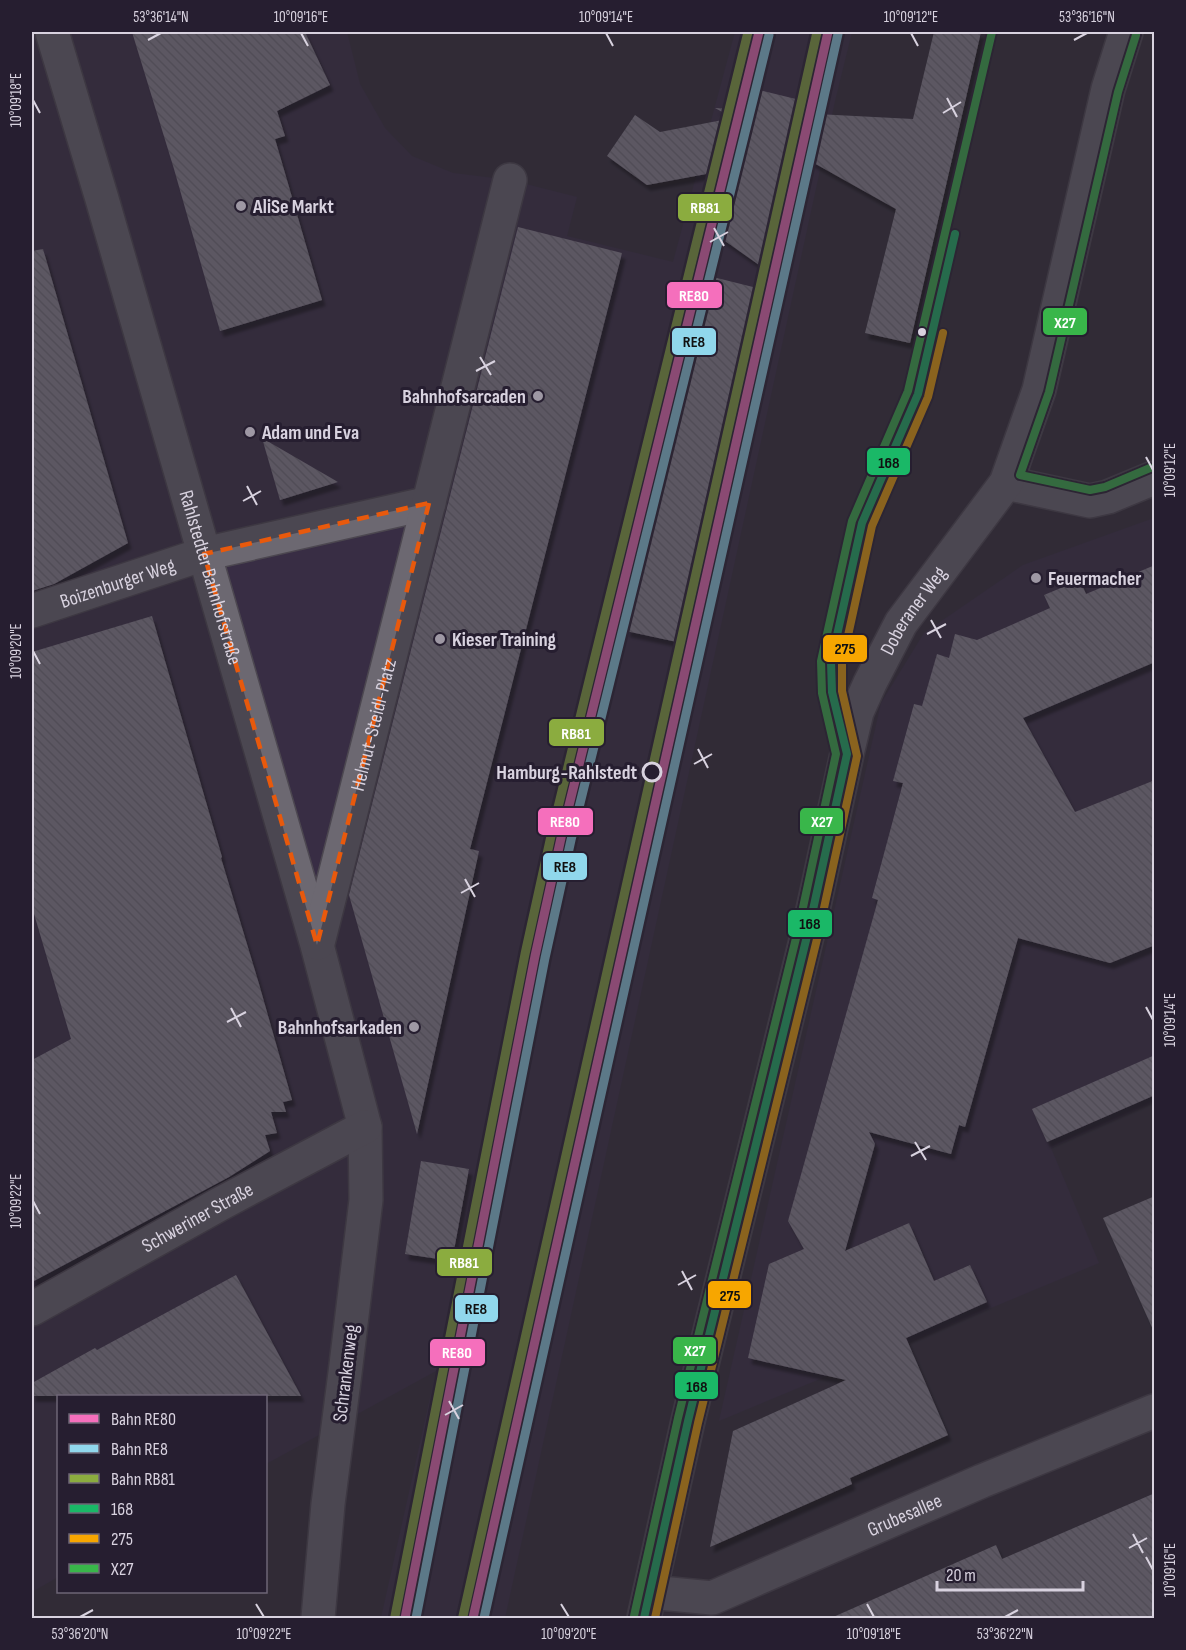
<svg xmlns="http://www.w3.org/2000/svg" width="1186" height="1650" viewBox="0 0 1186 1650" font-family="'Sofia Sans Condensed',sans-serif">
<defs>
<pattern id="building-back-hatch" width="6" height="6" patternUnits="userSpaceOnUse" patternTransform="scale(1.5)"><rect width="6" height="6" fill="#918c97"/><path d="M-1 5l2 2M0 0l6 6M5-1l2 2" fill="none" stroke="#79757e"/></pattern>
<filter id="shadow"><feDropShadow dx="3.5" dy="6" stdDeviation="1.5" flood-color="#0009"/></filter>
</defs>
<rect width="100%" height="100%" fill="#312c37"/>
<g fill="#382d44">
<path d="M 32,32 L 347,32 L 360,84 L 385,128 L 412,156 L 453,173 L 510,180 L 577,197 L 567,236 L 673,262 L 735,32 L 852,32 L 835,101 L 505,1618 L 381,1618 L 436,1371 L 266,1464 L 266,1396 L 58,1396 L 58,1577 L 32,1592 Z"/>
<path d="M 1154,518 L 1154,1102 L 1051,1148 L 1099,1263 L 719,1421 L 881,703 L 924,633 L 1023,565 Z"/>
</g>
<g fill="url(#building-back-hatch)" filter="url(#shadow)">
<path d="M 132,32 L 305,32 L 330,85 L 277,111 L 285,136 L 275,139 L 322,300 L 220,331 L 174,169 Z"/>
<path d="M 934,32 L 981,32 L 910,343 L 865,333 L 896,209 L 789,149 L 762,267 L 718,236 L 733,169 L 647,185 L 607,156 L 635,115 L 660,132 L 733,118 L 715,108 L 749,110 L 755,89 L 800,100 L 797,113 L 913,119 Z"/>
<path d="M 518,227 L 622,253 L 470,849 L 479,851 L 417,1134 L 349,895 Z"/>
<path d="M 43,249 L 128,543 L 54,584 L 32,591 L 32,251 Z"/>
<path d="M 709,276 L 757,288 L 677,642 L 626,631 Z"/>
<path d="M 262,438 L 338,482 L 280,500 Z"/>
<path d="M 1155,565 L 1155,662 L 1023,718 L 1075,812 L 1155,780 L 1155,945 L 1110,963 L 1018,938 L 965,1127 L 959,1125 L 951,1154 L 869,1132 L 875,1144 L 845,1251 L 909,1223 L 934,1281 L 970,1265 L 987,1302 L 906,1338 L 948,1435 L 850,1478 L 852,1484 L 710,1547 L 733,1431 L 846,1380 L 748,1358 L 769,1264 L 804,1249 L 788,1221 L 878,900 L 872,898 L 903,783 L 893,781 L 914,704 L 922,706 L 937,654 L 949,658 L 955,634 L 977,640 L 1050,608 L 1044,595 L 1080,580 L 1086,594 Z"/>
<path d="M 152,616 L 222,857 L 221,858 L 259,984 L 292,1100 L 283,1102 L 286,1112 L 271,1112 L 277,1133 L 265,1135 L 270,1151 L 229,1177 L 32,1282 L 32,1060 L 71,1039 L 32,907 L 32,652 Z"/>
<path d="M 1155,1055 L 1155,1095 L 1047,1142 L 1032,1109 Z"/>
<path d="M 421,1161 L 469,1169 L 452,1261 L 405,1254 Z"/>
<path d="M 1155,1196 L 1155,1334 L 1103,1218 Z"/>
<path d="M 236,1275 L 301,1396 L 32,1396 L 32,1383 L 95,1348 L 97,1350 Z"/>
<path d="M 1155,1493 L 1155,1618 L 831,1618 L 996,1545 L 1002,1559 Z"/>
</g>
<g fill="none" stroke-linecap="round" stroke-linejoin="round">
<defs>
<g id="minor">
<path id="s1" d="M 52,32 L 102,199 L 317,945 L 365,1127 L 366,1200 L 345,1373 L 328,1504 L 318,1618"/>
<path d="M 1006,483 L 1090,501 L 1108,497 L 1154,478"/>
<path id="s2" d="M 32,611 L 204,554 L 429,503"/>
<path id="s3" d="M 318,943 L 510,180"/>
<path id="s4" d="M 32,1309 L 220,1204 L 365,1127"/>
<path id="s5" d="M 650,1592 L 712,1598 L 982,1481 L 1154,1411"/>
<path id="s6" d="M 644,1618 L 688,1421 L 809,928 L 847,754 L 857,712 L 870,683 L 901,623 L 1006,483 L 1039,390 L 1108,89 L 1126,32"/>
</g>
</defs>
<use href="#minor" stroke="#4c4750" stroke-width="36"/>
<use href="#minor" stroke="#6c6871" stroke-width="33"/>
<defs>
<path id="bus-1" d="M 644,1618 L 688,1421 L 809,928 L 847,754 L 832,692 L 831,662 L 862,523 L 918,394 L 955,234"/>
<path id="bus-2" d="M 655,1618 L 698,1423 L 819,931 L 857,756 L 842,691 L 842,663 L 872,526 L 928,397 L 943,333"/>
<g id="bus-3">
<path d="M 1136,35 L 1118,92 L 1049,392 L 1020,475 L 1090,490 L 1105,487 L 1150,468"/>
<path d="M 634,1616 L 678,1418 L 799,926 L 836,754 L 822,693 L 821,661 L 852,521 L 908,391 L 992,32"/>
</g>
</defs>
<use href="#bus-1" stroke="#261e30" stroke-width="12"/>
<use href="#bus-2" stroke="#261e30" stroke-width="12"/>
<use href="#bus-3" stroke="#261e30" stroke-width="12"/>
<use href="#bus-1" stroke="#1ab867" stroke-width="8"/>
<use href="#bus-2" stroke="#f7a600" stroke-width="8"/>
<use href="#bus-3" stroke="#39b64a" stroke-width="8"/>
<defs>
<g id="rail-1">
<path d="M 405,1618 L 535,956 L 561,838 L 759,32"/>
<path d="M 473,1618 L 828,32"/>
</g>
<g id="rail-2">
<path d="M 416,1618 L 545,958 L 571,840 L 769,35"/>
<path d="M 484,1618 L 838,34"/>
</g>
<g id="rail-3">
<path d="M 395,1616 L 525,954 L 551,836 L 748,32"/>
<path d="M 463,1616 L 817,32"/>
</g>
</defs>
<use href="#rail-1" stroke="#261e30" stroke-width="14"/>
<use href="#rail-2" stroke="#261e30" stroke-width="14"/>
<use href="#rail-3" stroke="#261e30" stroke-width="14"/>
<use href="#rail-1" stroke="#f56fbc" stroke-width="9"/>
<use href="#rail-2" stroke="#90d7ec" stroke-width="9"/>
<use href="#rail-3" stroke="#8bac3f" stroke-width="9"/>
</g>
<path d="M0 0H1186V1650H0ZM 429,503 L 317,945 L 204,554 Z" fill="#312c37" fill-opacity=".55" fill-rule="evenodd"/>
<path fill="none" stroke="#e8590c" stroke-width="4.5" stroke-dasharray="12 8" stroke-linejoin="round" d="M 429,503 L 317,945 L 204,554 Z"/>
<path fill="none" stroke="#d8d2df" stroke-width="2" d="M 301,33 L 308,46M 606,33 L 613,46M 911,33 L 918,46M 148,40 L 161,33M 1074,40 L 1087,33M 947,98 L 957,117M 33,100 L 40,113M 943,113 L 961,102M 714,228 L 724,246M 710,242 L 728,232M 480,357 L 491,375M 476,371 L 495,361M 1146,457 L 1153,470M 247,486 L 257,505M 243,501 L 261,491M 931,620 L 941,638M 927,634 L 946,624M 33,651 L 40,664M 698,749 L 708,768M 694,764 L 712,754M 465,879 L 475,897M 461,893 L 479,883M 1146,1007 L 1153,1020M 231,1008 L 241,1027M 227,1022 L 246,1012M 915,1142 L 926,1160M 911,1156 L 930,1146M 33,1201 L 40,1214M 682,1271 L 692,1290M 678,1285 L 696,1275M 449,1401 L 459,1419M 445,1415 L 463,1405M 1133,1534 L 1143,1553M 1129,1548 L 1147,1538M 1146,1557 L 1153,1570M 256,1604 L 264,1617M 561,1604 L 569,1617M 867,1604 L 874,1617M 80,1617 L 93,1610M 1005,1617 L 1018,1610"/>
<g fill="#9e98a4" stroke="#261e30" stroke-width="2">
<circle cx="241" cy="206" r="6"/>
<circle cx="538" cy="396" r="6"/>
<circle cx="250" cy="432" r="6"/>
<circle cx="1036" cy="578" r="6"/>
<circle cx="440" cy="639" r="6"/>
<circle cx="414" cy="1027" r="6"/>
</g>
<circle fill="#d8d2df" stroke="#261e30" stroke-width="2" cx="922" cy="332" r="5"/>
<circle fill="#261e30" stroke="#d8d2df" stroke-width="3" cx="652" cy="772" r="9"/>
<g text-anchor="middle" stroke-width="6" stroke-linejoin="round" paint-order="stroke">
<g font-size="20" font-weight="bold" fill="#d8d2df" stroke="#261e30" text-anchor="start">
<text x="253" y="213">AliSe Markt</text>
<text x="526" y="403" text-anchor="end">Bahnhofsarcaden</text>
<text x="262" y="439">Adam und Eva</text>
<text x="1048" y="585">Feuermacher</text>
<text x="452" y="646">Kieser Training</text>
<text x="402" y="1034" text-anchor="end">Bahnhofsarkaden</text>
</g>
<g font-size="20" fill="#d8d2df" stroke="#261e30">
<text dy="7" stroke="none"><textPath href="#s1" startOffset="568">Rahlstedter Bahnhofstraße</textPath></text>
<text dy="7" stroke="none"><textPath href="#s2" startOffset="90">Boizenburger Weg</textPath></text>
<text dy="7" stroke="none"><textPath href="#s6" startOffset="1047">Doberaner Weg</textPath></text>
<text dy="7" stroke="none"><textPath href="#s3" startOffset="225">Helmut-Steidl-Platz</textPath></text>
<text dy="7" stroke="none"><textPath href="#s4" startOffset="189">Schweriner Straße</textPath></text>
<text transform="translate(345 1373) rotate(-83)" y="7">Schrankenweg</text>
<text dy="7" stroke="none"><textPath href="#s5" startOffset="272">Grubesallee</textPath></text>
</g>
<g font-size="20" font-weight="bold" fill="#d8d2df" stroke="#261e30" text-anchor="end">
<text x="637" y="779">Hamburg-Rahlstedt</text>
</g>
</g>
<g stroke="#261e30" stroke-width="2">
<rect x="677" y="193" width="56" height="29" rx="6" fill="#8bac3f"/>
<rect x="666" y="281" width="57" height="28" rx="6" fill="#f56fbc"/>
<rect x="1042" y="307" width="46" height="29" rx="6" fill="#39b64a"/>
<rect x="671" y="327" width="46" height="29" rx="6" fill="#90d7ec"/>
<rect x="866" y="447" width="45" height="29" rx="6" fill="#1ab867"/>
<rect x="822" y="634" width="46" height="29" rx="6" fill="#f7a600"/>
<rect x="548" y="718" width="57" height="29" rx="6" fill="#8bac3f"/>
<rect x="799" y="807" width="45" height="28" rx="6" fill="#39b64a"/>
<rect x="537" y="807" width="57" height="29" rx="6" fill="#f56fbc"/>
<rect x="542" y="852" width="46" height="29" rx="6" fill="#90d7ec"/>
<rect x="787" y="909" width="46" height="29" rx="6" fill="#1ab867"/>
<rect x="436" y="1248" width="57" height="29" rx="6" fill="#8bac3f"/>
<rect x="707" y="1280" width="45" height="29" rx="6" fill="#f7a600"/>
<rect x="454" y="1294" width="45" height="29" rx="6" fill="#90d7ec"/>
<rect x="672" y="1336" width="45" height="29" rx="6" fill="#39b64a"/>
<rect x="429" y="1338" width="57" height="29" rx="6" fill="#f56fbc"/>
<rect x="674" y="1371" width="45" height="29" rx="6" fill="#1ab867"/>
</g>
<g font-size="16" text-anchor="middle" font-weight="bold" fill="#fff">
<text x="705" y="213">RB81</text>
<text x="694" y="301">RE80</text>
<text x="1065" y="328">X27</text>
<text x="576" y="739">RB81</text>
<text x="822" y="827">X27</text>
<text x="565" y="827">RE80</text>
<text x="464" y="1268">RB81</text>
<text x="695" y="1356">X27</text>
<text x="457" y="1358">RE80</text>
</g>
<g font-size="16" text-anchor="middle" font-weight="bold" fill="#111">
<text x="694" y="347">RE8</text>
<text x="889" y="468">168</text>
<text x="845" y="654">275</text>
<text x="565" y="872">RE8</text>
<text x="810" y="929">168</text>
<text x="730" y="1301">275</text>
<text x="476" y="1314">RE8</text>
<text x="697" y="1392">168</text>
</g>
<rect width="1186" height="1650" fill="none" stroke="#261e30" stroke-width="66"/>
<rect x="57" y="1395" width="210" height="198" fill="#261e30" stroke="#6d6676" stroke-width="1.5"/>
<rect x="69" y="1414" width="30" height="9" fill="#f56fbc" stroke="#6d6676" stroke-width="1.5"/>
<text x="111" y="1425" font-size="18" fill="#d8d2df">Bahn RE80</text>
<rect x="69" y="1444" width="30" height="9" fill="#90d7ec" stroke="#6d6676" stroke-width="1.5"/>
<text x="111" y="1455" font-size="18" fill="#d8d2df">Bahn RE8</text>
<rect x="69" y="1474" width="30" height="9" fill="#8bac3f" stroke="#6d6676" stroke-width="1.5"/>
<text x="111" y="1485" font-size="18" fill="#d8d2df">Bahn RB81</text>
<rect x="69" y="1504" width="30" height="9" fill="#1ab867" stroke="#6d6676" stroke-width="1.5"/>
<text x="111" y="1515" font-size="18" fill="#d8d2df">168</text>
<rect x="69" y="1534" width="30" height="9" fill="#f7a600" stroke="#6d6676" stroke-width="1.5"/>
<text x="111" y="1545" font-size="18" fill="#d8d2df">275</text>
<rect x="69" y="1564" width="30" height="9" fill="#39b64a" stroke="#6d6676" stroke-width="1.5"/>
<text x="111" y="1575" font-size="18" fill="#d8d2df">X27</text>
<path d="M937 1581v9h146v-9" fill="none" stroke="#d8d2df" stroke-width="3"/>
<text x="946" y="1581" font-size="18" fill="#d8d2df" stroke="#261e30" stroke-width="4.5" paint-order="stroke">20 m</text>
<rect x="33" y="33" width="1120" height="1584" fill="none" stroke="#d8d2df" stroke-width="2"/>
<g font-size="15" text-anchor="middle" fill="#d8d2df">
<text x="161" y="22">53°36'14"N</text>
<text x="301" y="22">10°09'16"E</text>
<text x="606" y="22">10°09'14"E</text>
<text x="911" y="22">10°09'12"E</text>
<text x="1087" y="22">53°36'16"N</text>
<text transform="translate(16 100) rotate(-90)" y="5">10°09'18"E</text>
<text transform="translate(1170 470) rotate(-90)" y="5">10°09'12"E</text>
<text transform="translate(16 651) rotate(-90)" y="5">10°09'20"E</text>
<text transform="translate(1170 1020) rotate(-90)" y="5">10°09'14"E</text>
<text transform="translate(16 1201) rotate(-90)" y="5">10°09'22"E</text>
<text transform="translate(1170 1570) rotate(-90)" y="5">10°09'16"E</text>
<text x="80" y="1639">53°36'20"N</text>
<text x="264" y="1639">10°09'22"E</text>
<text x="569" y="1639">10°09'20"E</text>
<text x="874" y="1639">10°09'18"E</text>
<text x="1005" y="1639">53°36'22"N</text>
</g>
</svg>
